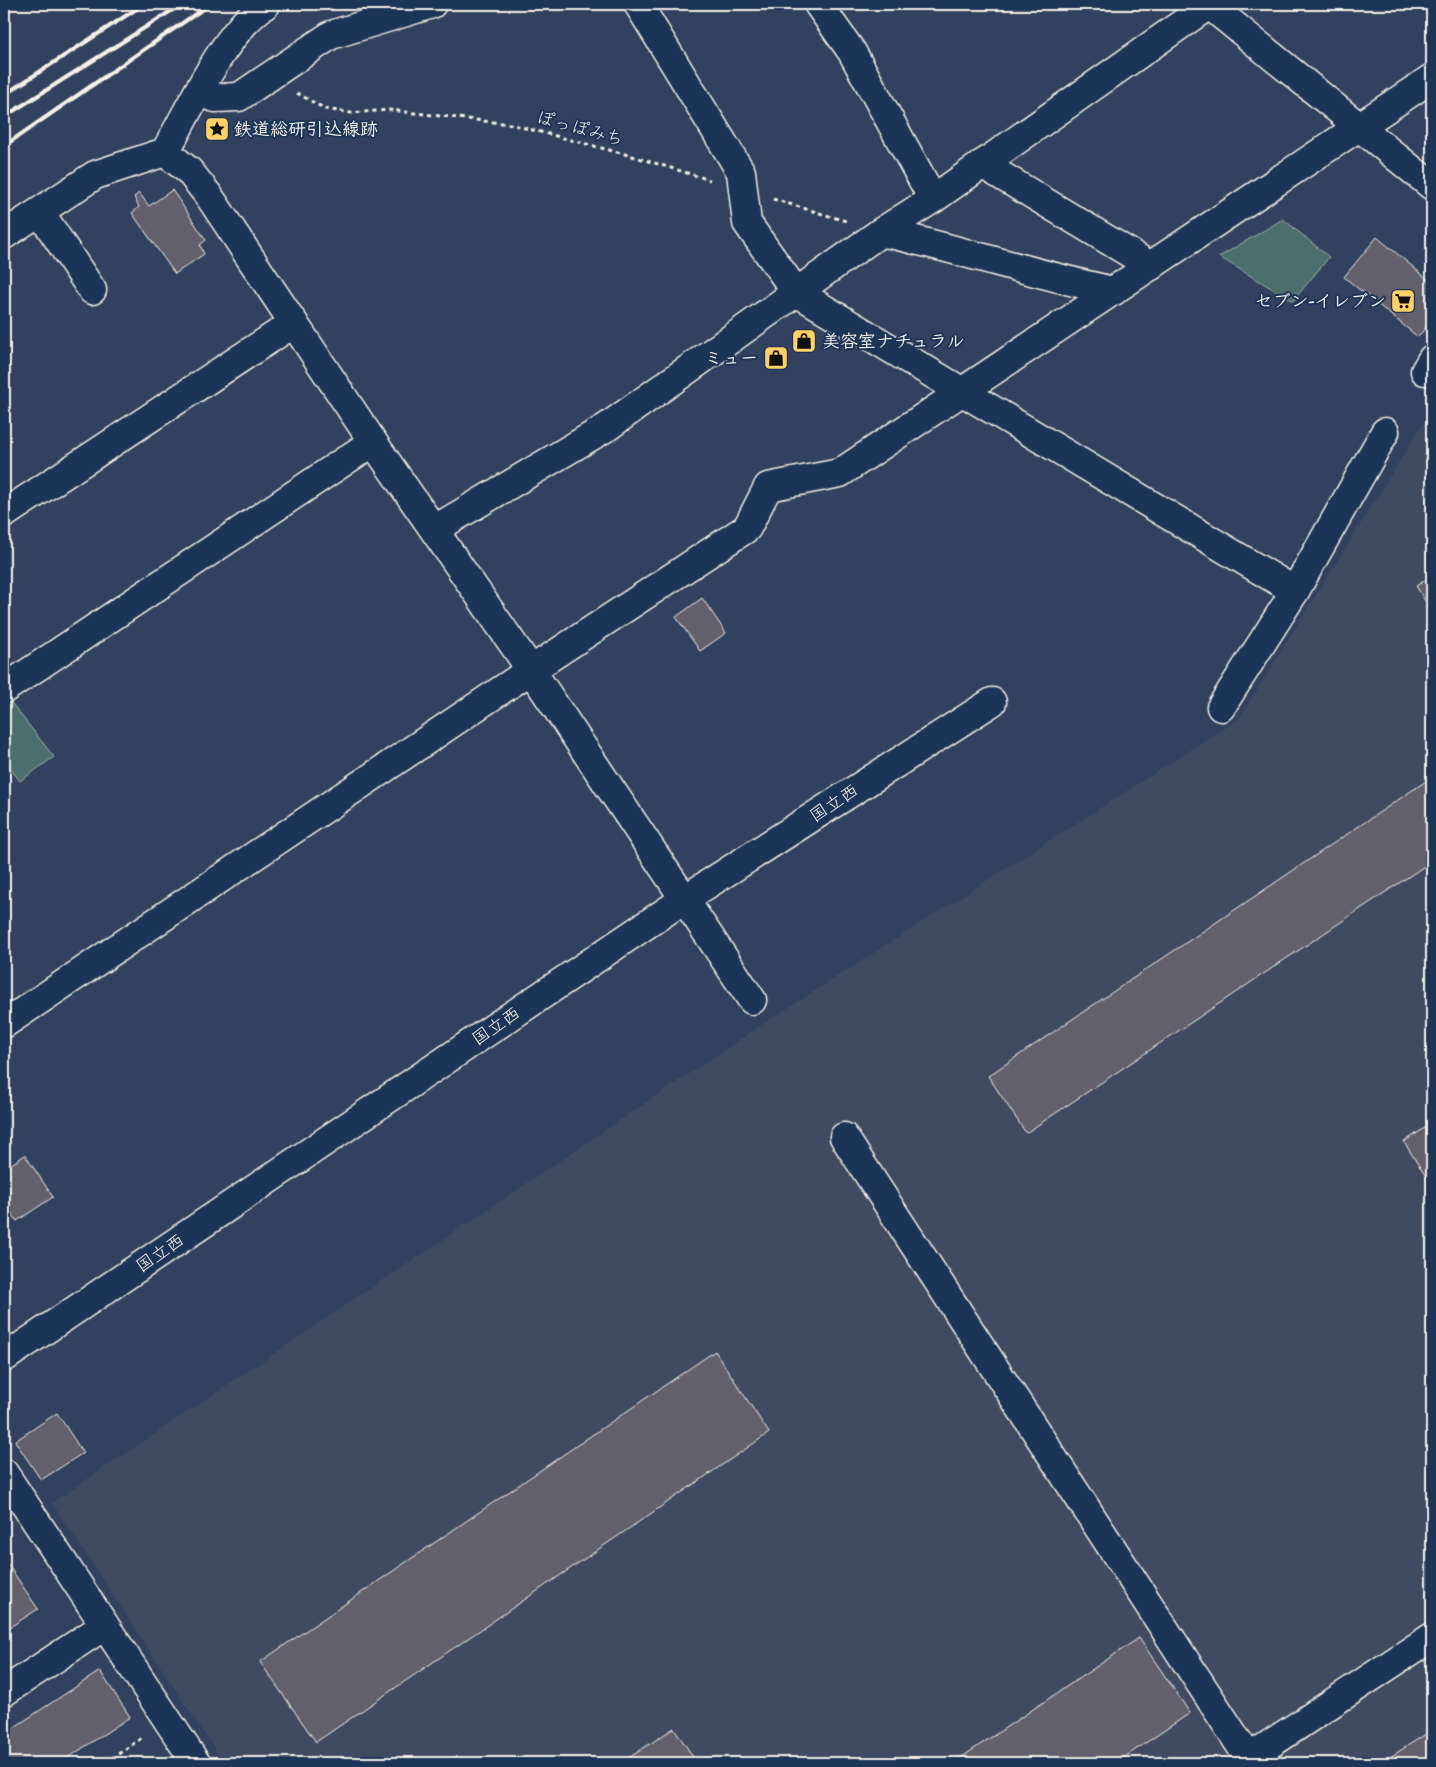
<svg xmlns="http://www.w3.org/2000/svg" width="1436" height="1767" viewBox="0 0 1436 1767" font-family="'Architects Daughter','Klee One',sans-serif">
<rect width="100%" height="100%" fill="#32425e"/>
<filter id="ink" filterUnits="userSpaceOnUse"><feTurbulence type="fractalNoise" baseFrequency=".02" numOctaves="2"/><feDisplacementMap in="SourceGraphic" scale="10" xChannelSelector="R" yChannelSelector="G"/><feConvolveMatrix kernelMatrix="1 2 1 2 8 2 1 2 1" color-interpolation-filters="sRGB"/></filter>
<g filter="url(#ink)">
<path fill="#404b62" d="M 1432,409 L 1432,1763 L 224,1763 L 52,1503 L 763,1024 L 1239,719 Z"/>
<g fill="#4e6e6e" stroke="#a1b0ab">
<path d="M 1283,219 L 1329,257 L 1293,301 L 1219,257 Z"/>
<path d="M 5,695 L 54,757 L 20,781 L 4,760 L 4,696 Z"/>
</g>
<g fill="#62606d" stroke="#f4f1e8">
<path d="M 172,190 L 206,240 L 200,245 L 204,254 L 175,274 L 132,213 L 139,207 L 134,197 L 139,193 L 149,206 Z"/>
<path d="M 1377,237 L 1432,283 L 1432,320 L 1418,337 L 1344,277 Z"/>
<path d="M 1432,576 L 1432,612 L 1416,586 Z"/>
<path d="M 702,598 L 726,633 L 700,651 L 676,617 Z"/>
<path d="M 1432,777 L 1432,861 L 1026,1133 L 988,1076 Z"/>
<path d="M 1432,1123 L 1432,1186 L 1404,1142 Z"/>
<path d="M 25,1155 L 53,1197 L 17,1221 L 7,1207 L 4,1209 L 4,1169 Z"/>
<path d="M 715,1351 L 769,1433 L 316,1742 L 260,1662 Z"/>
<path d="M 57,1413 L 83,1453 L 41,1480 L 15,1441 Z"/>
<path d="M 7,1563 L 38,1609 L 4,1631 L 4,1565 Z"/>
<path d="M 1139,1638 L 1190,1713 L 1116,1763 L 953,1763 Z"/>
<path d="M 100,1671 L 130,1717 L 60,1763 L 4,1763 L 4,1734 Z"/>
<path d="M 674,1728 L 697,1763 L 621,1763 Z"/>
<path d="M 1432,1730 L 1432,1763 L 1381,1763 Z"/>
</g>
<g fill="none" stroke-linecap="round" stroke-linejoin="round">
<defs>
<g id="minor">
<path d="M 638,4 L 741,172 L 747,223 L 796,292 L 1295,591"/>
<path d="M 818,4 L 852,52 L 933,199"/>
<path d="M 1208,4 L 1432,186"/>
<path d="M 198,92 L 215,98 L 239,97 L 331,35 L 432,4"/>
<path d="M 165,152 L 189,171 L 209,196 L 373,442 L 531,670 L 752,1000"/>
<path d="M 982,164 L 1151,266"/>
<path d="M 40,212 L 92,290"/>
<path d="M 881,232 C 960,249 1036,275 1114,291"/>
<path d="M 4,235 L 95,175 L 165,152 C 191,107 224,32 266,4"/>
<path d="M 1425,371 L 1432,359"/>
<path d="M 4,514 L 294,323"/>
<path d="M 435,529 L 607,427 L 881,232 L 933,199 L 1210,4"/>
<path d="M 4,689 L 373,442"/>
<path d="M 1221,707 L 1295,591 L 1385,432"/>
<path d="M 4,1024 L 531,670 L 747,528 L 768,487 L 840,473 L 1432,78"/>
<path d="M 844,1137 L 1252,1763"/>
<path d="M 4,1358 L 683,900 L 992,702"/>
<path d="M 4,1473 L 196,1763"/>
<path d="M 4,1692 L 104,1626"/>
<path d="M 1249,1758 L 1432,1637"/>
</g>
</defs>
<use href="#minor" stroke="#f4f1e8" stroke-width="31"/>
<g stroke="#f4f1e8" stroke-width="3" stroke-dasharray="4 4" stroke-linecap="butt">
<path d="M 297,93 L 325,109 L 351,113 L 389,110 L 510,124 L 632,156 L 710,180"/>
<path d="M 773,199 L 846,221"/>
<path d="M 105,1763 L 143,1737"/>
</g>
<use href="#minor" stroke="#1d3557" stroke-width="28"/>
<g stroke="#f4f1e8" stroke-width="4">
<path d="M 4,95 L 144,4"/>
<path d="M 4,117 L 182,4"/>
<path d="M 4,146 L 210,4"/>
</g>
</g>
</g>
<defs>
<symbol id="sight-square" viewBox="-11 -11 22 22"><rect x="-9" y="-9" width="18" height="18" rx="4" fill="#ffd166" stroke="#1d3557"/><path d="M0-6L1.8-2.2L6-1.7L2.9 1.2L3.7 5.4L0 3.3L-3.7 5.4L-2.9 1.2L-6-1.7L-1.8-2.2Z" fill="#111"/></symbol>
<symbol id="supermarket-square" viewBox="-11 -11 22 22"><rect x="-9" y="-9" width="18" height="18" rx="4" fill="#ffd166" stroke="#1d3557"/><path d="M-6-5.5h2.5l.6 2H6L4.5 2H-2.5L-4.4-4H-6ZM-1.5 3.2a1.3 1.3 0 1 0 .1 0ZM3 3.2a1.3 1.3 0 1 0 .1 0Z" fill="#111"/></symbol>
<symbol id="shop-square" viewBox="-11 -11 22 22"><rect x="-9" y="-9" width="18" height="18" rx="4" fill="#ffd166" stroke="#1d3557"/><path d="M-5-2.5h2.3a2.7 3.5 0 0 1 5.4 0H5L5.5 6h-11ZM-1.5-2.5h3a1.5 2.3 0 0 0-3 0Z" fill="#111"/></symbol>
</defs>
<g fill-rule="evenodd">
<use href="#sight-square" x="203" y="115" width="28" height="28"/>
<use href="#supermarket-square" x="1389" y="287" width="28" height="28"/>
<use href="#shop-square" x="790" y="327" width="28" height="28"/>
<use href="#shop-square" x="762" y="344" width="28" height="28"/>
</g>
<g text-anchor="middle" stroke-width="4" stroke-linejoin="round" paint-order="stroke">
<g font-size="18" fill="#f4f1e8" stroke="#1d3557">
<text transform="translate(580 128) rotate(15)" y="6">ぽっぽみち</text>
<text transform="translate(834 803) rotate(-33)" y="6">国立西</text>
<text transform="translate(496 1026) rotate(-34)" y="6">国立西</text>
<text transform="translate(160 1253) rotate(-34)" y="6">国立西</text>
</g>
<g font-size="18" font-weight="bold" fill="#f4f1e8" stroke="#1d3557" text-anchor="start">
<text x="234" y="135">鉄道総研引込線跡</text>
<text x="1386" y="307" text-anchor="end">セブン-イレブン</text>
<text x="822" y="347">美容室ナチュラル</text>
<text x="758" y="364" text-anchor="end">ミュー</text>
</g>
</g>
<rect width="1436" height="1767" fill="none" stroke="#1d3557" stroke-width="20"/>
<rect x="10" y="10" width="1416" height="1747" fill="none" stroke="#f4f1e8" stroke-width="2" filter="url(#ink)"/>
</svg>
